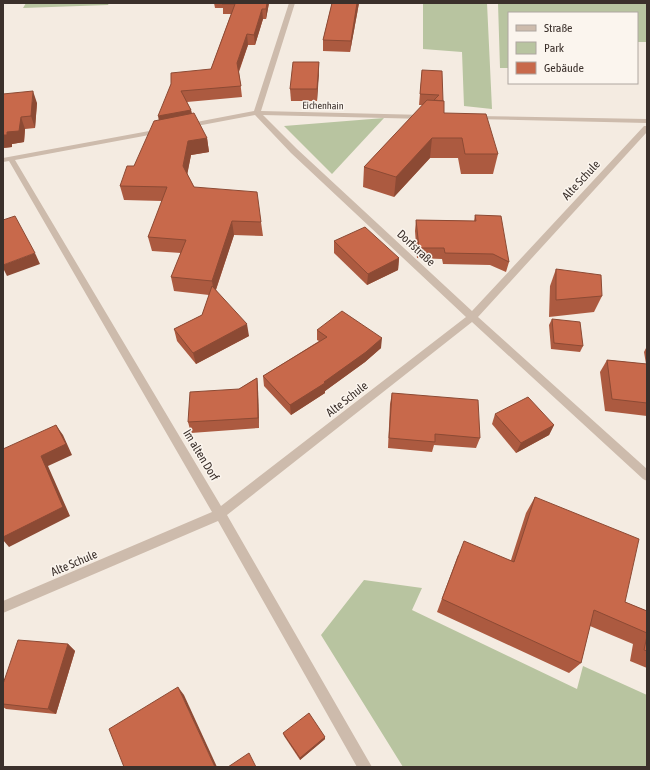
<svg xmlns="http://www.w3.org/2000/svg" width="650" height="770" viewBox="0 0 650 770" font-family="'Asap Condensed',sans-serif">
<rect width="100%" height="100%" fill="#f4ebe1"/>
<g fill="#b8c4a0">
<path d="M 26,3 L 109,3 L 108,5 L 23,8 Z"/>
<path d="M 423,3 L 487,3 L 492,109 L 464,106 L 462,52 L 423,49 Z"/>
<path d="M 498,3 L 647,3 L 647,42 L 637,42 L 637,13 L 509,13 L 509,68 L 500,68 Z"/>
<path d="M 384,118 L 332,174 L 284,126 Z"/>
<path d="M 364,580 L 422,588 L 412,610 L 577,689 L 583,666 L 647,695 L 647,767 L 403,767 L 321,635 Z"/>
</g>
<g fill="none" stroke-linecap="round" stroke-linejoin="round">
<g fill="#cdbbac" fill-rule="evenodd">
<path d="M 289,3 L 295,3 L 261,111 L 425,115 L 428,117 L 425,119 L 263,115 L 297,149 L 472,311 L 644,126 L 647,126 L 647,132 L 478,317 L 647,469 L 647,481 L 643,479 L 472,322 L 227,515 L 372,767 L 357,767 L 218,521 L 3,613 L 3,601 L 212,512 L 9,161 L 3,162 L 3,158 L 160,129 L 164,131 L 160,133 L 15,160 L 221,506 L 466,317 L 291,153 L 255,115 L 186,128 L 182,126 L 186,124 L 254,111 Z"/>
<path d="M 475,116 L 647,119 L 647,123 L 473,119 L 473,117 Z"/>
</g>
</g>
<g fill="#ac5a40">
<path d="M 214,3 L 269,3 L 266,19 L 263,19 L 255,45 L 248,45 L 239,72 L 242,97 L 187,102 L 191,110 L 192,114 L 207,138 L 209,152 L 191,155 L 187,174 L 194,187 L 261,222 L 263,236 L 234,235 L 216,290 L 249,336 L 196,364 L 177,341 L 174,329 L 202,315 L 209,295 L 174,291 L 171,277 L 181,253 L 152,251 L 148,237 L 162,201 L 124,200 L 120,186 L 134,166 L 159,120 L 171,84 L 211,69 L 231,14 L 223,14 L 223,8 L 215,8 Z"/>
<path d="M 332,3 L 359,3 L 350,52 L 323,51 L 323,40 Z"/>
<path d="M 319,62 L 317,101 L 291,101 L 290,89 Z"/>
<path d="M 422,70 L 443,101 L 444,113 L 498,154 L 493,174 L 461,174 L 458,158 L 430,158 L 394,197 L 363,187 L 364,167 L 423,105 L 419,105 Z"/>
<path d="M 3,94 L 37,103 L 35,128 L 25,129 L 24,142 L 12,144 L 12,147 L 3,148 Z"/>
<path d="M 475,215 L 509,262 L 506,272 L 490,265 L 443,264 L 442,259 L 417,258 L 415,231 L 416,220 L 474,221 Z"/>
<path d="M 334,241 L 399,258 L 398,270 L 367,285 L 334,253 Z"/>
<path d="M 556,269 L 602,296 L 594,312 L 549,317 L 550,286 Z"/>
<path d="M 552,319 L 583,346 L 580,352 L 551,349 L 549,325 Z"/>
<path d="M 317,330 L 381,348 L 365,362 L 325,391 L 325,393 L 291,415 L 264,386 L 263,376 L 319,341 L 317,340 Z"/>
<path d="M 647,346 L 647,416 L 605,411 L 600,372 L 607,360 L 646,364 L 644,352 Z"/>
<path d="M 257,378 L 258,389 L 259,428 L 191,433 L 188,422 L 239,389 Z"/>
<path d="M 392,393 L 480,438 L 476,448 L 434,445 L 432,452 L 388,448 L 390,404 Z"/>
<path d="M 495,414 L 554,425 L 549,435 L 516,453 L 492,424 Z"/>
<path d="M 535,497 L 625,602 L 647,611 L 647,668 L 630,661 L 633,644 L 590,626 L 581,663 L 569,673 L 437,612 L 458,555 L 511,560 L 526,513 Z"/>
<path d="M 68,644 L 75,651 L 56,714 L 6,709 L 3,707 L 3,684 Z"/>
<path d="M 283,733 L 325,739 L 300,760 L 284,736 Z"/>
</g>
<g fill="#8c4a34">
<path d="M 267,3 L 269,3 L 266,19 L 266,9 Z"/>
<path d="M 357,3 L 359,3 L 350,52 L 351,41 Z"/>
<path d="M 262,9 L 263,19 L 255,45 L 254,35 Z"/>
<path d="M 247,34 L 248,45 L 238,73 L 237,63 Z"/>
<path d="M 319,62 L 319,74 L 317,101 L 317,89 Z"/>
<path d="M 33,91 L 37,103 L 35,128 L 31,116 Z"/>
<path d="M 191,110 L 193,121 L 160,127 L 158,116 Z"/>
<path d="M 21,117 L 25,129 L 24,142 L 12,144 L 12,147 L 3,148 L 3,135 Z"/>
<path d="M 207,138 L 209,152 L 191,155 L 186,181 L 183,166 L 188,141 Z"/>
<path d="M 432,138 L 430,158 L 394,197 L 396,177 Z"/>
<path d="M 232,221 L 234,235 L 214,295 L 212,281 Z"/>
<path d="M 35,253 L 40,264 L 7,276 L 3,268 L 3,265 Z"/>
<path d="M 399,258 L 398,270 L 367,285 L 368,274 Z"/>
<path d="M 247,324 L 249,336 L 196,364 L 193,353 Z"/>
<path d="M 382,338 L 381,348 L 365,362 L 325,391 L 325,393 L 291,415 L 290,405 L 324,382 Z"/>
<path d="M 257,378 L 258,389 L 259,428 L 258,418 Z"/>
<path d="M 56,425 L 63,435 L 72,455 L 48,466 L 70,516 L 9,547 L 3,540 L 3,537 Z"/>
<path d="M 554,425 L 549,435 L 516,453 L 521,443 Z"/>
<path d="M 68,644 L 75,651 L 56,714 L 48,709 Z"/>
<path d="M 178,687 L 184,695 L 217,767 L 215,767 Z"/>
<path d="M 325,737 L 325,739 L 300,760 L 300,758 Z"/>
</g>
<g fill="#c8694b" stroke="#8c4a34">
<path d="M 222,3 L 267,3 L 266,9 L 262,9 L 254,35 L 247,34 L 237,63 L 241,86 L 181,91 L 191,110 L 158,116 L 171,84 L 171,73 L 211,69 L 235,4 L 222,4 Z"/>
<path d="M 332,3 L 357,3 L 351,41 L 323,40 Z"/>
<path d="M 293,62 L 319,62 L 317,89 L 290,89 Z"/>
<path d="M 422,70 L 442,71 L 443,101 L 434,100 L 439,95 L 420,94 Z"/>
<path d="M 33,91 L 31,116 L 21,117 L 19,131 L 7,132 L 7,135 L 3,135 L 3,94 Z"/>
<path d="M 427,100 L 444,101 L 444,113 L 486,114 L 498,154 L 465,154 L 462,138 L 432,138 L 396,177 L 364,167 Z"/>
<path d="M 194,113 L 207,138 L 188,141 L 183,166 L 194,187 L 257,192 L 261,222 L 232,221 L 212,281 L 171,277 L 186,240 L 148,237 L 167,187 L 120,186 L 127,166 L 134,166 L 154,121 Z"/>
<path d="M 475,215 L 501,216 L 509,262 L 493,254 L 445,253 L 444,248 L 419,248 L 416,220 L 476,221 Z"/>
<path d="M 15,216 L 35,253 L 3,265 L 3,220 Z"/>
<path d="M 365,227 L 399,258 L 368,274 L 334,241 Z"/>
<path d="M 556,269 L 601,275 L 602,296 L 556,300 Z"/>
<path d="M 212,286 L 247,324 L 193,353 L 174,329 L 202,315 Z"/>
<path d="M 342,311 L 382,338 L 366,352 L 324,382 L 325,383 L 290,405 L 263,376 L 327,337 L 317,330 Z"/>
<path d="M 552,319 L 580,322 L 583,346 L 554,343 Z"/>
<path d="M 607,360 L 647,364 L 647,403 L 612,399 Z"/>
<path d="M 257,378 L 258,418 L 188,422 L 190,392 L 239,389 Z"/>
<path d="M 392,393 L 478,400 L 480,438 L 435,434 L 435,442 L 389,438 Z"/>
<path d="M 528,397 L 554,425 L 521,443 L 495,414 Z"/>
<path d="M 56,425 L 66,444 L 41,456 L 63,507 L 3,537 L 3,449 Z"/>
<path d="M 535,497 L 639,539 L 625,602 L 647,611 L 647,633 L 594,610 L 581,663 L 442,599 L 464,541 L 514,562 Z"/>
<path d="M 647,636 L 647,651 L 644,650 Z"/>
<path d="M 18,640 L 68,644 L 48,709 L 3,704 L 3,684 Z"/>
<path d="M 178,687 L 215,767 L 124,767 L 109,729 Z"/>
<path d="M 309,713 L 325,737 L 300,758 L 283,733 Z"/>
<path d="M 249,753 L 256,767 L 228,767 Z"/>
</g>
<g text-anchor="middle" stroke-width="3" stroke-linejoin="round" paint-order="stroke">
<g font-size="10" fill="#3b302b" stroke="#fbf5ee">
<text transform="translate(323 105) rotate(1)" y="4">Eichenhain</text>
</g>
<g font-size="12" fill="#3b302b" stroke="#fbf5ee">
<text transform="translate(581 180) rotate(-47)" y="4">Alte Schule</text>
<text transform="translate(416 248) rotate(43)" y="4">Dorfstraße</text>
<text transform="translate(347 399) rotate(-38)" y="4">Alte Schule</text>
<text transform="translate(201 455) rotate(59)" y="4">Im alten Dorf</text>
<text transform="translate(74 563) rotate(-23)" y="4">Alte Schule</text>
</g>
</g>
<rect width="650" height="770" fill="none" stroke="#3b302b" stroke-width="8"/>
<rect x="508" y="12" width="130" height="72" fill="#fbf5ee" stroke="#aea6a0"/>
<rect x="516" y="25" width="20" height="6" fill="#cdbbac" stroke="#aea6a0"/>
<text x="544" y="32" font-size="12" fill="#3b302b">Straße</text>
<rect x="516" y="42" width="20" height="12" fill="#b8c4a0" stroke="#aea6a0"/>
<text x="544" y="52" font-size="12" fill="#3b302b">Park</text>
<rect x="516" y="62" width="20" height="12" fill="#c8694b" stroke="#aea6a0"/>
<text x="544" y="72" font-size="12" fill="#3b302b">Gebäude</text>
</svg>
